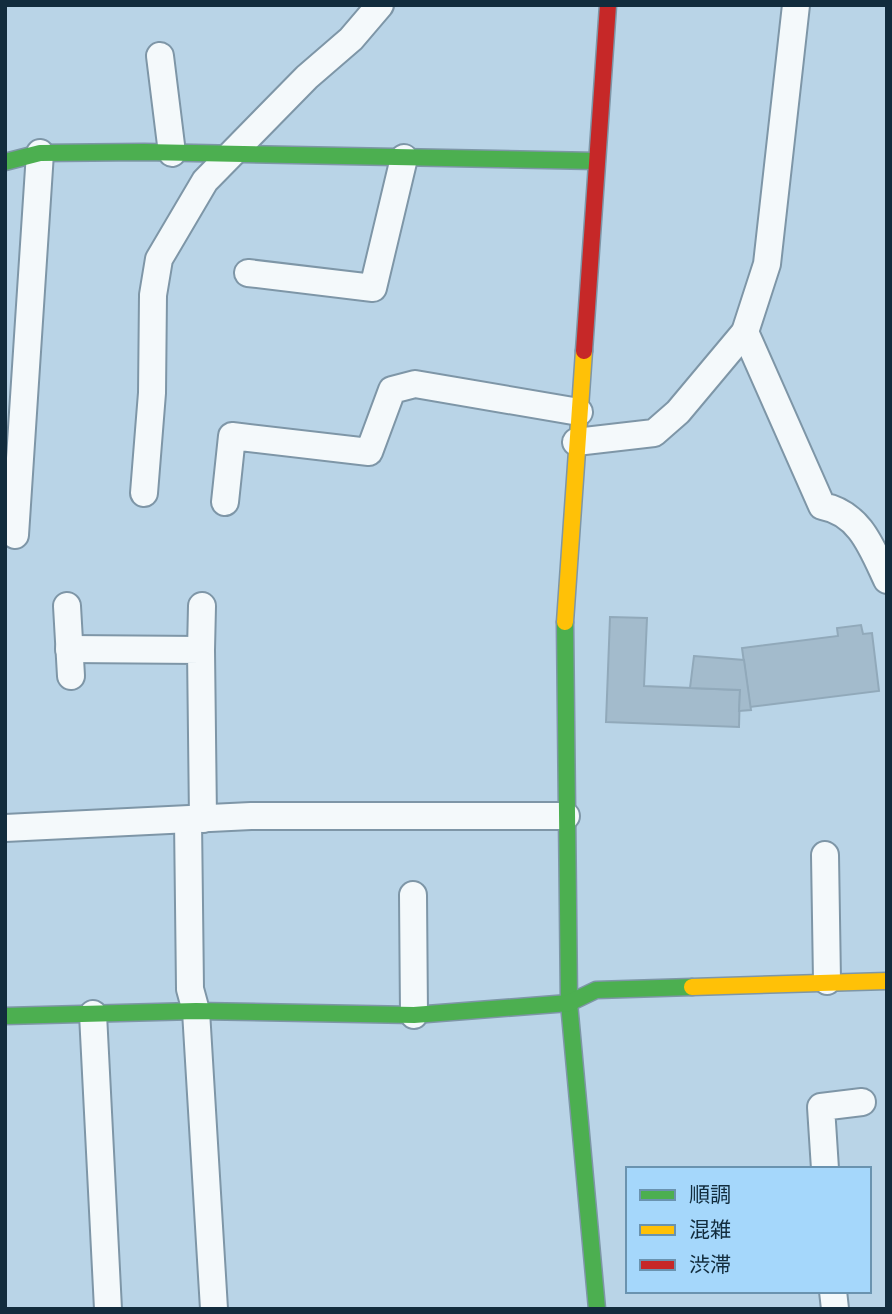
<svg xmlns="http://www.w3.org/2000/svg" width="892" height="1314" viewBox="0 0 892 1314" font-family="Ubuntu,'Noto Sans JP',sans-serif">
<rect width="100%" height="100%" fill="#b9d4e7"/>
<g fill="#a3bbcc" stroke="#91a9ba" stroke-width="2">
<path d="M 610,617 L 647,618 L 644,686 L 740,690 L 739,727 L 606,722 Z"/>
<path d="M 861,625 L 863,634 L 872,633 L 879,691 L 750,707 L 742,648 L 838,636 L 837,628 Z"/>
<path d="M 694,656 L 744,660 L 751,710 L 739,711 L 740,690 L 690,688 Z"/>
</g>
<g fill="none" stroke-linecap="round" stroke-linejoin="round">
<defs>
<g id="street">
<path d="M 160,56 L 172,153"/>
<path d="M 248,273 L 373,288 L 404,158"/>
<path d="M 745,332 L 822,506 C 860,513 872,548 887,580"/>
<path d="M 576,442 L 654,433 L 678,412 L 745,332 L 767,264 L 796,5"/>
<path d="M 144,493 L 152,393 L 153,295 L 159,259 L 205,181 L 307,77 L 351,39 L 380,5"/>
<path d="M 225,502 L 232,436 L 369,452 L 392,390 L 415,384 L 579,412"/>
<path d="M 15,535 L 40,153"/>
<path d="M 67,606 L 71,676"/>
<path d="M 69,649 L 201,650 L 203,819"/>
<path d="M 201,650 L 202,606"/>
<path d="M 188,820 L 190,989 L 196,1011 L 214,1309"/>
<path d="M 5,828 L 251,816 L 566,816"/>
<path d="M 825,855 L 827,981"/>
<path d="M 413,895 L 414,1015"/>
<path d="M 93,1014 L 108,1309"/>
<path d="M 825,1169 L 821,1107 L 862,1102"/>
<path d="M 833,1291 L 835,1309"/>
</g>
<g id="fast">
<path d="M 5,162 L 40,153 L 144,152 L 596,161"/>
<path d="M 565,622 L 569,1003 L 597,1309"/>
<path d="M 5,1016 L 196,1011 L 414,1015 L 569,1003 L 596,990 L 692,987"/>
</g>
<g id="slow">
<path d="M 565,622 L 584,351"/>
<path d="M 692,987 L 887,981"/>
</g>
<path id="jam" d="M 584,351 L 608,5"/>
</defs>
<use href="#street" stroke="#7e96a7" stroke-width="30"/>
<use href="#fast" stroke="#7e96a7" stroke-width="19"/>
<use href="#slow" stroke="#7e96a7" stroke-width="19"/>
<use href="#jam" stroke="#7e96a7" stroke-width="19"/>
<use href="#street" stroke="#f4f9fb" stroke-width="26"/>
<use href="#fast" stroke="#4caf50" stroke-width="16"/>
<use href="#slow" stroke="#ffc107" stroke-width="16"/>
<use href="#jam" stroke="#c62828" stroke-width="16"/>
</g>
<rect width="892" height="1314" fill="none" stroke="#122c3d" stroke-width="14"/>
<rect x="626" y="1167" width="245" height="126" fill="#a5d7fb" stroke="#6a93af" stroke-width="2"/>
<rect x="640" y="1190" width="35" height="10" fill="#4caf50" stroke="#6a93af" stroke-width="2"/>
<text x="689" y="1202" font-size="21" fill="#122c3d">順調</text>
<rect x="640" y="1225" width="35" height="10" fill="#ffc107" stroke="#6a93af" stroke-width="2"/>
<text x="689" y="1237" font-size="21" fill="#122c3d">混雑</text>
<rect x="640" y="1260" width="35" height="10" fill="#c62828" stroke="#6a93af" stroke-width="2"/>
<text x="689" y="1272" font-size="21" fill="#122c3d">渋滞</text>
</svg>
